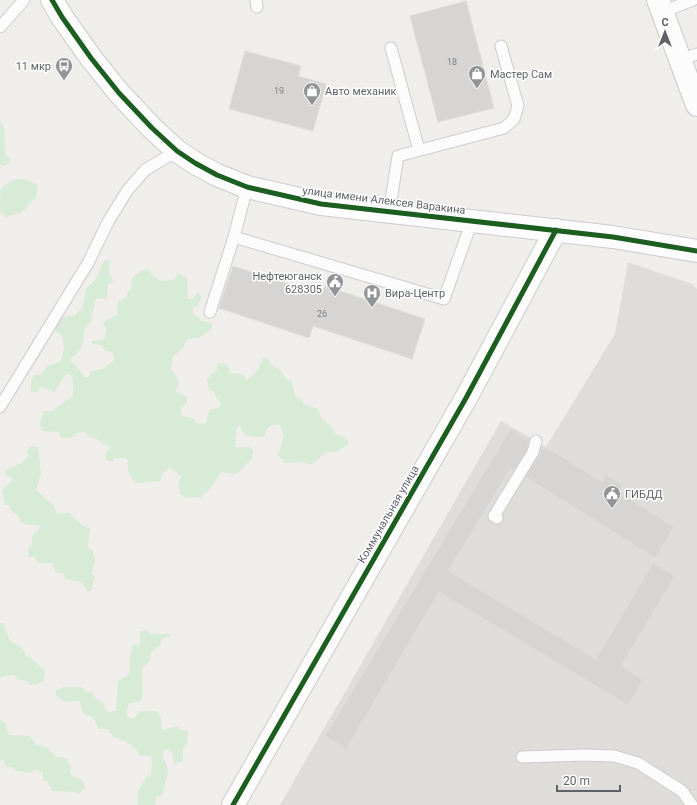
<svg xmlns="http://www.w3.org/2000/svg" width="697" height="805" viewBox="0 0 697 805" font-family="Roboto,sans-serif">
<rect width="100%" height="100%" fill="#efeeea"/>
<path fill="#dfddda" d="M 628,262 L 692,284 L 697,289 L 697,805 L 280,805 L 501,421 L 546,447 L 615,334 Z"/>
<g fill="#d8ebd6">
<path d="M 0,121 L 4,128 L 5,155 L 10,158 L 10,163 L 3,166 L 0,165 Z"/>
<path d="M 25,179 L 38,185 L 36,197 L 21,213 L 6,217 L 0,211 L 1,188 L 13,180 Z"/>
<path d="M 110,259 L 109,271 L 113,282 L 108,284 L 107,298 L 106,299 L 96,298 L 91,321 L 84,329 C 83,344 84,349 71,358 L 71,362 L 75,364 L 84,377 L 89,377 L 91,371 L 103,369 L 114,360 L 113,353 L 104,350 L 102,345 L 92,344 L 92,341 L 101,340 L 105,338 L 106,329 L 103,322 L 117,315 L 118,301 L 126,298 L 128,291 L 131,290 L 132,278 L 143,270 L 149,269 C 155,281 162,283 175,279 L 176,275 L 180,273 L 183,276 L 187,278 L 188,299 L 193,299 L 197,293 L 200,293 L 201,299 L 197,306 L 193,307 L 193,314 L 200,319 L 201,321 L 210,322 L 213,328 L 199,338 L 187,339 L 183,348 L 173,356 L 171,369 L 179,381 L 176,392 L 187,397 L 187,403 L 181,409 L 181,415 L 195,419 L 195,422 L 205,424 L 210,409 L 219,408 L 222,403 L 216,398 L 215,392 L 209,390 L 207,379 L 217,369 L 217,364 L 223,363 L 229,368 L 229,373 L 241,374 L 245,376 L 246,381 L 258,370 L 263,358 L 268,358 L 271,364 L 281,371 L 287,380 L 291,380 L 296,398 L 301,398 L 304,404 L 318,409 L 321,418 L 333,428 L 335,434 L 345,437 L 349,444 L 335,452 L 326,452 L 312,464 L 307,464 L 304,462 L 284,463 L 278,455 L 284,435 L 279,424 C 270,426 266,426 265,437 C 253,436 244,439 240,426 L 237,427 L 235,447 L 249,447 L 253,450 L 253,457 L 237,474 L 221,472 L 212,486 L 201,497 L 186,498 L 180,494 L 178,486 L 181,476 L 170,468 L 163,473 L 160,481 L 135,483 L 128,472 L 128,462 L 126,458 L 114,458 L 113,461 L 107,461 L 105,454 L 110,449 L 109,445 L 101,443 L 98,439 L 89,437 L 85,432 L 77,433 C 72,439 67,439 60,437 L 59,432 L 43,431 C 38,424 41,418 44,411 L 52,411 L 73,396 L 73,381 L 71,375 L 66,374 L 54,392 L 41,387 L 36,392 L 31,392 L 31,380 L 34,375 L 40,375 L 48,366 L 59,362 L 62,358 L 64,348 L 62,335 L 56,332 L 56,321 L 66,316 L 75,316 L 79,310 L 82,310 L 86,289 L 95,280 L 104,261 Z"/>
<path d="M 31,446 L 38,447 L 41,474 L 36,490 L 53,505 L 57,513 L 69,513 L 83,526 L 90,528 L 88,548 L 93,551 L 95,559 L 92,574 L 95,576 L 91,591 L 87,591 L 83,583 L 65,579 L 64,574 L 56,573 L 52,563 L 39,563 L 34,557 L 29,557 L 28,549 L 32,544 L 32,536 L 39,530 L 40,526 L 25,524 L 20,521 L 19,516 L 11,511 L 9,505 L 5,505 L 2,490 L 11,482 L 12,478 L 6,476 L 4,471 L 22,463 L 28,456 L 27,450 Z"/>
<path d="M 0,623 L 3,623 L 10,641 C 17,644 24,648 26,656 L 31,658 L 45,671 L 44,681 L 36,685 L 29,685 L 28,681 L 18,679 L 14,675 L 3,676 L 0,679 Z"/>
<path d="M 148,630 L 150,634 L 170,634 L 170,637 L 163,638 L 160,645 L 151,652 L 150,661 L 142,668 L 143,696 L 139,702 L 130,703 C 126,708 125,712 129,718 L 134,719 L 140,711 L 155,711 L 161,717 L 161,727 L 163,730 L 177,726 L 181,730 L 188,730 L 187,744 L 183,749 L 183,761 L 174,764 L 173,755 L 169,749 L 164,750 L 163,753 L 163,759 C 172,769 165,783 162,795 L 157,796 L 155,805 L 137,805 L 138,792 L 147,776 L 151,775 L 152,759 L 149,756 L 140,756 C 134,744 125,741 113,737 L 108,729 L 99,729 L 92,716 L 85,715 L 82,711 L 80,701 L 64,702 L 56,695 L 56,690 L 63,687 L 82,687 L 86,692 L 93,692 L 95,698 L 101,701 L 108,712 L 116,711 L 118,681 L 129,675 L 130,658 L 132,646 L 140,644 L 140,631 Z"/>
<path d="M 0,720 L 6,724 L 9,735 L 30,736 L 36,744 L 47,747 L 56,757 L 66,758 L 71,766 L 70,773 L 74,777 L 81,779 L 85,788 L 79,794 L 75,792 L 52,791 L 47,781 L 43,781 L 43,772 L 35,769 L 30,773 L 16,771 L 11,767 L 5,767 L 4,760 L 0,761 Z"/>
</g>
<g fill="#d6d5d3" stroke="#deddd9">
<path d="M 466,1 L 494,108 L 438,122 L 410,16 Z"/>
<path d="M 245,51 L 301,66 L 298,76 L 326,84 L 313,131 L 229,109 Z"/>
<path d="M 233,266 L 322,295 L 325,286 L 425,319 L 412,359 L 313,326 L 309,338 L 219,308 Z"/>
<path d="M 510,430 L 529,441 L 527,449 L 514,470 L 511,468 L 448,571 L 596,659 L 653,563 L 675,576 L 621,666 L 643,680 L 628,705 L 439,592 L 346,749 L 325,736 Z"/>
<path d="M 546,447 L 602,482 L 606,475 L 615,480 L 623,485 L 619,492 L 674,527 L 655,558 L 526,477 L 539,456 L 541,449 L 544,450 Z"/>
</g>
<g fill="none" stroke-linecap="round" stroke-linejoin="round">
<defs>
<g id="service">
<path d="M 256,0 L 257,7"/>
<path d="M 662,12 L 693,0"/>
<path d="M 0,27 L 24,0"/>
<path d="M 391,48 L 419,150"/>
<path d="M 681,60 L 697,54"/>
<path d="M 247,187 L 234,237 L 444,299 L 472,221"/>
<path d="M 389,213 L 398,156 L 504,128 L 514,119 L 518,106 L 501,46"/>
<path d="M 210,312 L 234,237"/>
<path d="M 0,407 L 88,263 L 108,222 L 127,191 L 145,170 L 177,151"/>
<path d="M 497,518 L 494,516 L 533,452 L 536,441"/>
<path d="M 522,757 L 583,755 L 614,756 L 638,763 L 682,791 L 692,805"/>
</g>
<g id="minor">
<path d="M 52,0 L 62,17 L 91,58 L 119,93 L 152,128 L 177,151 L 195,163 L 217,175 L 247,187 L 321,204 L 613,237 L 697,251"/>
<path d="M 233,805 L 466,398 L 556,230"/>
</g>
<path id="secondary" d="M 658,0 L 697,105"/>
</defs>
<use href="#service" stroke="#cbcccc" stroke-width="13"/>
<use href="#minor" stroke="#cbcccc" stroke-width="24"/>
<use href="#secondary" stroke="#cacacb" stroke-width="24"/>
<use href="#service" stroke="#fdfcfc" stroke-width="11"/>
<use href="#minor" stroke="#fdfcfc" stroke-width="22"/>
<use href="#secondary" stroke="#fdfcfc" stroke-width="22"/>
<defs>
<g id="cycleway">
<path d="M 52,0 L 62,17 L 91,58 L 119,93 L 152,128 L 177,151 L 195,163 L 217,175 L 247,187 L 321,204 L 613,237 L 697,251"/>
<path d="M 233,805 L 466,398 L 556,230"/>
</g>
</defs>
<use href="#cycleway" stroke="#fff" stroke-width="8"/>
<use href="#cycleway" stroke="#1b5e20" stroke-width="5"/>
</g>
<defs>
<symbol id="bus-pin" viewBox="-11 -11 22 30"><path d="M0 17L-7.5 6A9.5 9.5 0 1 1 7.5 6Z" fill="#919496" stroke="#fff"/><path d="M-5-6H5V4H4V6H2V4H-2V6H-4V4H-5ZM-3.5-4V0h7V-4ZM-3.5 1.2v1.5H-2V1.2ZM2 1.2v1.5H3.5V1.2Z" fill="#fff"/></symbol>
<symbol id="shop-pin" viewBox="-11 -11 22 30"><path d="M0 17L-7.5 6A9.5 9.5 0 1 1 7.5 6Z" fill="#919496" stroke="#fff"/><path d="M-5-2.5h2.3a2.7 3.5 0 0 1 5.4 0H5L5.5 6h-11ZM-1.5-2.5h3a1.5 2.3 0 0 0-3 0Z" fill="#fff"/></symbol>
<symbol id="civic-pin" viewBox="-11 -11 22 30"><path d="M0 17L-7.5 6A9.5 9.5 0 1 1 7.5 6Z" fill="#919496" stroke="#fff"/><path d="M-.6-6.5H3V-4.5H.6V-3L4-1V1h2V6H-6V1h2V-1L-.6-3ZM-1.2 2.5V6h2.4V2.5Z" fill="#fff"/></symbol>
<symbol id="hospital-pin" viewBox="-11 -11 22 30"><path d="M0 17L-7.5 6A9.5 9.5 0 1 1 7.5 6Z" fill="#919496" stroke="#fff"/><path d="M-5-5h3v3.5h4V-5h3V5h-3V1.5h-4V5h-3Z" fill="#fff"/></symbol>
</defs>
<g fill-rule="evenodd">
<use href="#bus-pin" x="54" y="56" width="20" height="27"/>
<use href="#shop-pin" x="467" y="64" width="20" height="27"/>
<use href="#shop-pin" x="302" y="81" width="20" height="27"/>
<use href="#civic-pin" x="325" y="272" width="20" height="27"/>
<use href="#hospital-pin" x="362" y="283" width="20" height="27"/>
<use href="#civic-pin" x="602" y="484" width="20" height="27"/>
</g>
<g text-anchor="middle" stroke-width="3" stroke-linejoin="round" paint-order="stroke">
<g font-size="9" fill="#7e8184">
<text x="452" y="65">18</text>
<text x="279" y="94">19</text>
<text x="322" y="317">26</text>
</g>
<g font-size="11" fill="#5f6368" stroke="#fff" text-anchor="start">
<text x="51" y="70" text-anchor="end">11 мкр</text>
<text x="490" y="78">Мастер Сам</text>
<text x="325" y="95">Авто механик</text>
<text x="322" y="280" text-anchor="end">Нефтеюганск<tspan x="322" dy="13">628305</tspan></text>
<text x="385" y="297">Вира-Центр</text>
<text x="625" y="498">ГИБДД</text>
</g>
<g font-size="11" fill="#5f6368" stroke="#fff">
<text transform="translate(384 200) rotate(7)" y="4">улица имени Алексея Варакина</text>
<text transform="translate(388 514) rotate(-60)" y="4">Коммунальная улица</text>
</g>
</g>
<g transform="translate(665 32)" stroke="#ffffff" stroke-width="3" paint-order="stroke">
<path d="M0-3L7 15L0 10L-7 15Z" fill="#5f6368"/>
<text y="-6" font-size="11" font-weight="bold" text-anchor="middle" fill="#5f6368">С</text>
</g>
<path d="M557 785v6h63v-6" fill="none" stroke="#5f6368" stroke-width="2"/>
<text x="563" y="785" font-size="12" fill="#5f6368" stroke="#ffffff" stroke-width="3" paint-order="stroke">20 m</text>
</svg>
